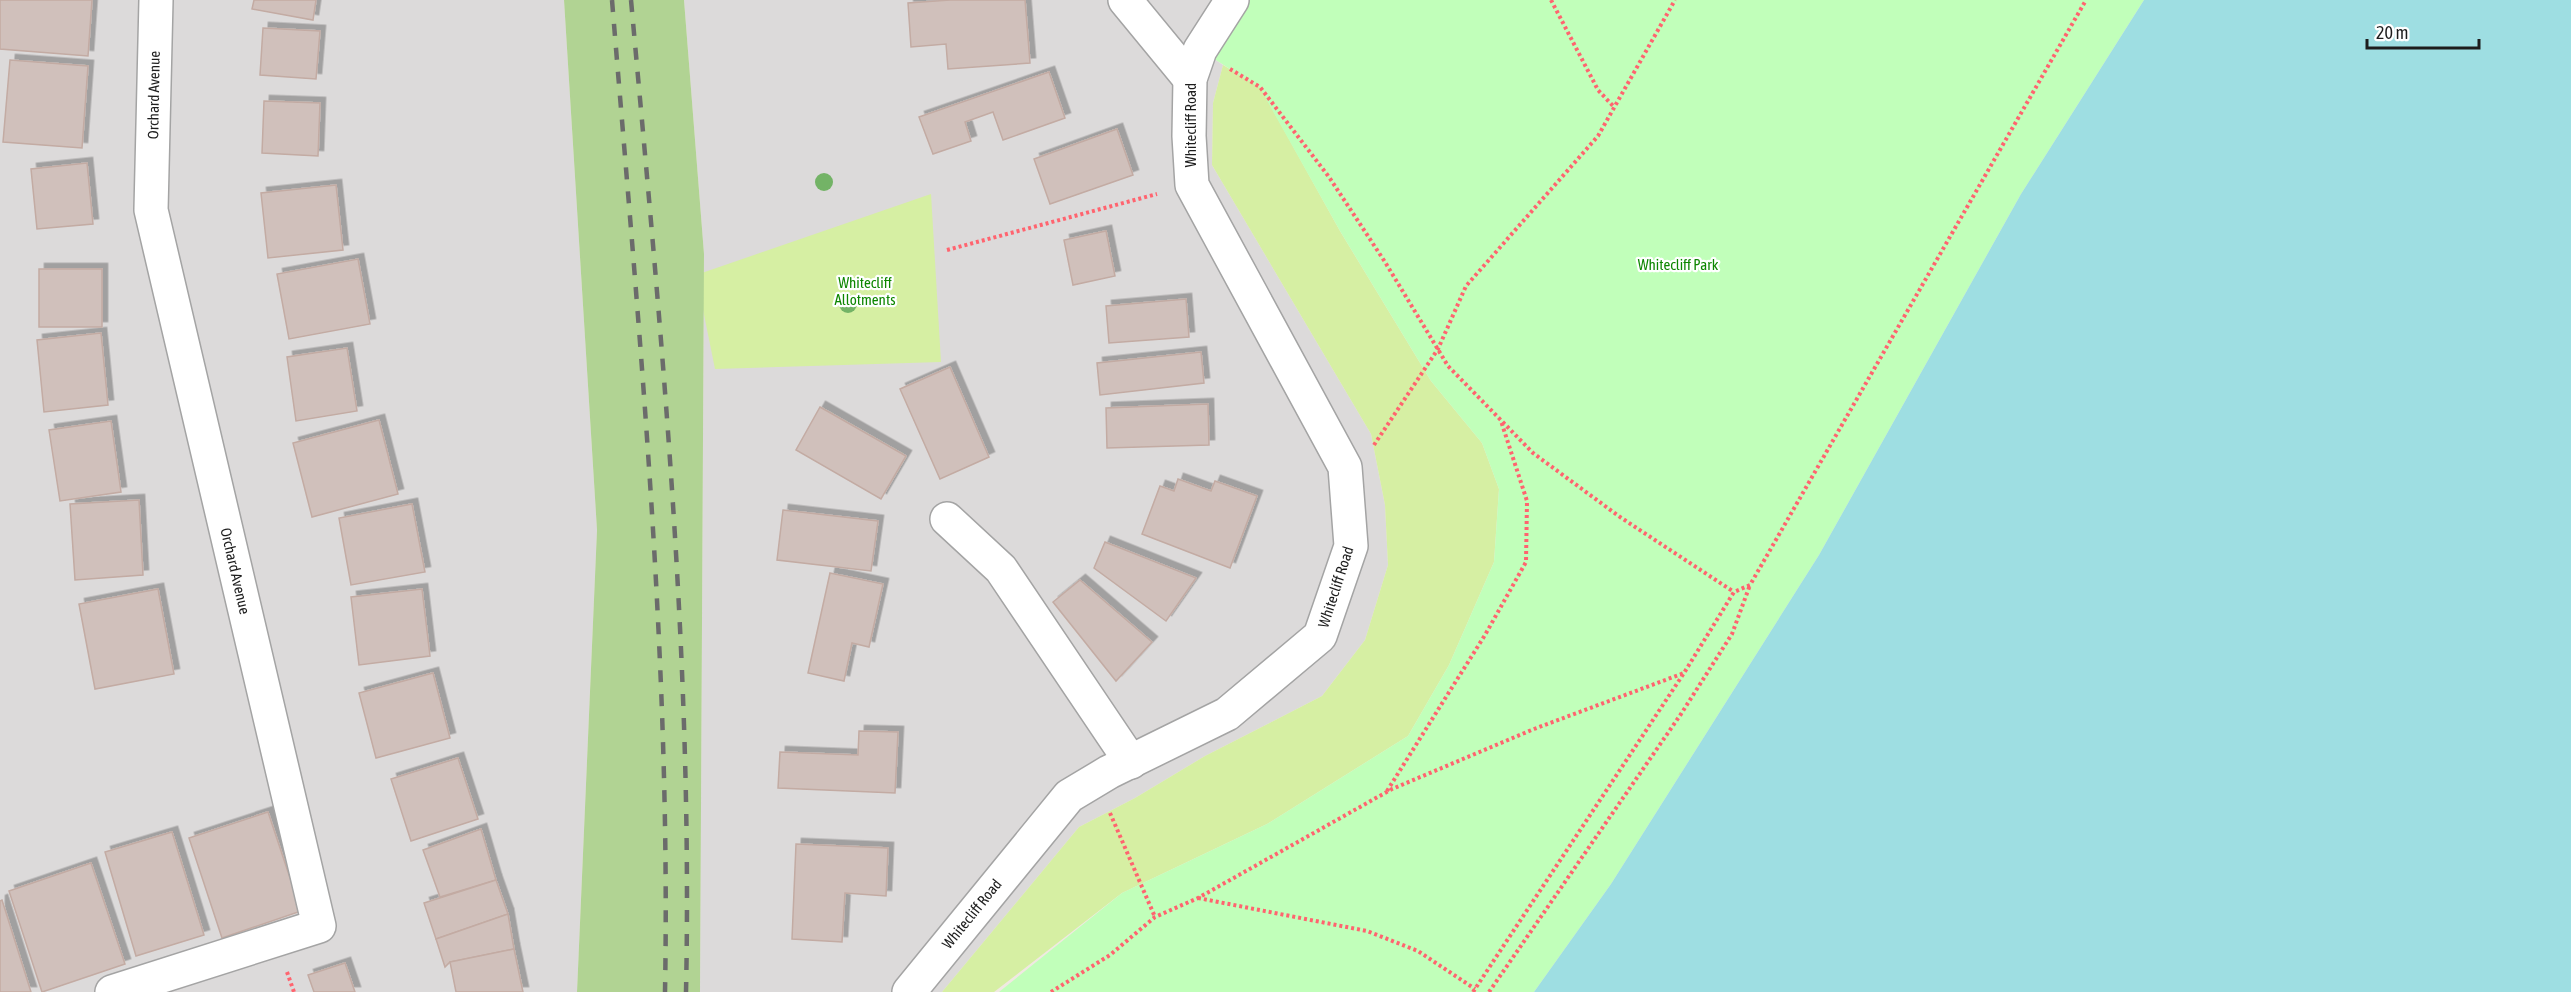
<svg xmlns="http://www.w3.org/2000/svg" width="2571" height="992" viewBox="0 0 2571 992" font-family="'Asap Condensed',sans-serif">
<defs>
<filter id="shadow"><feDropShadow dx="5.5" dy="-5.5" stdDeviation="0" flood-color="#0004"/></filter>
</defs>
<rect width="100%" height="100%" fill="#f0e9e2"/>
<g fill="#dcdada">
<path d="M 0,0 L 564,0 L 597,530 L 577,992 L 0,992 Z"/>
<path d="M 684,0 L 1232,0 L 1201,50 L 1223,65 L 1213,103 L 1212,165 L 1371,434 L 1385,505 L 1388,565 L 1365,640 L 1322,696 L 1205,756 L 1135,798 L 1079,827 L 942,992 L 700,992 L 704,254 Z"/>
</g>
<g fill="#d6efa3">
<path d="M 1223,65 L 1260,87 L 1340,231 L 1431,381 L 1482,443 L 1499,489 L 1494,562 L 1449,665 L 1408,736 L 1267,824 L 1122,893 L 994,992 L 942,992 L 1079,827 L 1135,798 L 1205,756 L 1322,696 L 1365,640 L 1388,565 L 1385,505 L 1371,434 L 1212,165 L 1213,103 Z"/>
<path d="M 931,194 L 941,362 L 715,369 L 696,275 Z"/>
</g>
<path fill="#b1d393" d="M 564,0 L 684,0 L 704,254 L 700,992 L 577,992 L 597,530 Z"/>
<path fill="#c1ffba" d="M 1232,0 L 2144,0 L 2021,194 L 1819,555 L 1611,884 L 1534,992 L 999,992 L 1122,893 L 1267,824 L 1408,736 L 1449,665 L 1494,562 L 1499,489 L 1482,443 L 1431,381 L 1340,231 L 1260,88 L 1200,50 Z"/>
<path fill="#9edee2" d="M 2144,0 L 2571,0 L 2571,992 L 1534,992 L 1611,884 L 1819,555 L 2021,194 Z"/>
<g fill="#d0c0bb" stroke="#c3aba3" stroke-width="1.5" filter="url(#shadow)">
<path d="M 0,0 L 92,0 L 88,56 L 0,49 Z"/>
<path d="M 254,0 L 316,0 L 313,20 L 252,9 Z"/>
<path d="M 950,0 L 1025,0 L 1030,63 L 948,69 L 946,44 L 911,47 L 908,3 Z"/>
<path d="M 263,28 L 320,31 L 316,79 L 260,75 Z"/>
<path d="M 10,60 L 88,66 L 82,148 L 3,142 Z"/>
<path d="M 1049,72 L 1065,118 L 1003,140 L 993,112 L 965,122 L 971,141 L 933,154 L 919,117 Z"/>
<path d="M 264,101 L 320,103 L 318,156 L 262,153 Z"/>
<path d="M 1117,129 L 1133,175 L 1050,204 L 1034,159 Z"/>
<path d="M 87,163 L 93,224 L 37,229 L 31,169 Z"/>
<path d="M 336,185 L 343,250 L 268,258 L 261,193 Z"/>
<path d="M 1106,231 L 1115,276 L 1073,285 L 1064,240 Z"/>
<path d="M 358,259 L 370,324 L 289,339 L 277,274 Z"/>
<rect x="39" y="269" width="63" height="58"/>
<path d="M 1186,299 L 1189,337 L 1109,343 L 1106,306 Z"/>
<path d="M 101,333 L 108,405 L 44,412 L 37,340 Z"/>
<path d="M 347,348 L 357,411 L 296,421 L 287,357 Z"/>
<path d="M 1201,352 L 1204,383 L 1100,395 L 1097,363 Z"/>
<path d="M 950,367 L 989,457 L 940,479 L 900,389 Z"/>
<path d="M 1208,404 L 1209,445 L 1107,448 L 1106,408 Z"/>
<path d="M 820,407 L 906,456 L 881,499 L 796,450 Z"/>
<path d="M 379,420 L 398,494 L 312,517 L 293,443 Z"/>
<path d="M 111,421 L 121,492 L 60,501 L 49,430 Z"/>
<path d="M 1178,479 L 1211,491 L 1215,481 L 1257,496 L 1230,568 L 1142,534 L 1160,486 L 1174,491 Z"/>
<path d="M 139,500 L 143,575 L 75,580 L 70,504 Z"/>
<path d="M 412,504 L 425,572 L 351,585 L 339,518 Z"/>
<path d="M 783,510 L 878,521 L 871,571 L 777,560 Z"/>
<path d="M 1105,542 L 1196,578 L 1166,621 L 1094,568 Z"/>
<path d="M 830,573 L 883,584 L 869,647 L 852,643 L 844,681 L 808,673 Z"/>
<path d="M 1080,580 L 1152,642 L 1116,681 L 1053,602 Z"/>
<path d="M 158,589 L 174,674 L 95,689 L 79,604 Z"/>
<path d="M 422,589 L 430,656 L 359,665 L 351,597 Z"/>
<path d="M 433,673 L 450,738 L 376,758 L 359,693 Z"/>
<path d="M 859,731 L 898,732 L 895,793 L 778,788 L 780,752 L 858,755 Z"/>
<path d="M 458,758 L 478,819 L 411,841 L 391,779 Z"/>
<path d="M 268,812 L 301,911 L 222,938 L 189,838 Z"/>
<path d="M 481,829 L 496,880 L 440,897 L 423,850 Z"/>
<path d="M 172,832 L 204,935 L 136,956 L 105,852 Z"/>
<path d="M 796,844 L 888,848 L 886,896 L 845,893 L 842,942 L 792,939 Z"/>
<path d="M 91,863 L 125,964 L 42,992 L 9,891 Z"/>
<path d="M 496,880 L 508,914 L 436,939 L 424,903 Z"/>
<path d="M 2,900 L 31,992 L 0,992 L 0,901 Z"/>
<path d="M 508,914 L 514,949 L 450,962 L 445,967 L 436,939 Z"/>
<path d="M 514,949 L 523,992 L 456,992 L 450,962 Z"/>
<path d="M 345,963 L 355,992 L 314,992 L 308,975 Z"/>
</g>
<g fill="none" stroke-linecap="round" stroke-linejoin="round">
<defs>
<g id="minor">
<path d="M 1125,0 L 1190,79"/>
<path d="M 947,519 L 1001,569 L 1131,762"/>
<path d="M 112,992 L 319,926 L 151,210 L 156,0"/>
<path d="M 909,992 L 1069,796 L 1109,772 L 1227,714 L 1320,636 L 1351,546 L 1345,467 L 1192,185 L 1189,136 L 1190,79 L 1200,50 L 1232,0"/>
</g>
</defs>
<use href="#minor" stroke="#a4a4a4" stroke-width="36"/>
<g stroke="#ff646f" stroke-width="4" stroke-dasharray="3 3" stroke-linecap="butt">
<path d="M 1551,0 L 1598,90 L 1614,107"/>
<path d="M 1230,69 L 1260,87 L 1329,177 L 1385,262 L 1448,366 L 1533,453 L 1620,517 L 1734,592"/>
<path d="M 947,250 L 1157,194"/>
<path d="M 1374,445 L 1438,349 L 1466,286 L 1598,136 L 1675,0"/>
<path d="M 1387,791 L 1485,635 L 1526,562 L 1527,501 L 1501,421"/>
<path d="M 1110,813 L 1155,917"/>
<path d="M 1198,898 L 1367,931 L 1418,951 L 1475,989"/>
<path d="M 287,972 L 294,992"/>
<path d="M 1051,992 L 1110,955 L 1155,917 L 1198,898 L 1392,789 L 1534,729 L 1684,673"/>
<path d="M 1473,992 L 1684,673 L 1734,592 L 1750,585 L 2086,0"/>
<path d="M 1489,992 L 1681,714 L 1732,634 L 1750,585"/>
</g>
<use href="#minor" stroke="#fff" stroke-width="33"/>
<g stroke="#6b6b6b" stroke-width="4.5" stroke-dasharray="12 12" stroke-linecap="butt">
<path d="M 612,0 C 639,330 671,661 665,992"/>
<path d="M 631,0 C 661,330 693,660 686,992"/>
</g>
</g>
<g fill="#73b366">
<circle cx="824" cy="182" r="9"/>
<circle cx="848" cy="304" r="9"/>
</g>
<g text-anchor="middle" stroke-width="4.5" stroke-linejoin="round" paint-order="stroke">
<g font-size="15" fill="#1d1d1d" stroke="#fff">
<text transform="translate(154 95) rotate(-89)" y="5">Orchard Avenue</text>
<text transform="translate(1191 125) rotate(-90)" y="5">Whitecliff Road</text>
<text transform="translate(235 571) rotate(77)" y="5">Orchard Avenue</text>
<text transform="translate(1336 587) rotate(-72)" y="5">Whitecliff Road</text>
<text transform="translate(972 914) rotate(-51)" y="5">Whitecliff Road</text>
</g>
<g font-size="15" fill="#0d8601" stroke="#fff">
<text x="1678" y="270">Whitecliff Park</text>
<text x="865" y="288">Whitecliff<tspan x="865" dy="17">Allotments</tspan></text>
</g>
</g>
<path d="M2367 39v9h112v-9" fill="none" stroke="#1d1d1d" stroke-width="3"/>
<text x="2376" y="39" font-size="18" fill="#1d1d1d" stroke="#ffffff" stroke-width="4.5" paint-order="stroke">20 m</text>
</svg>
